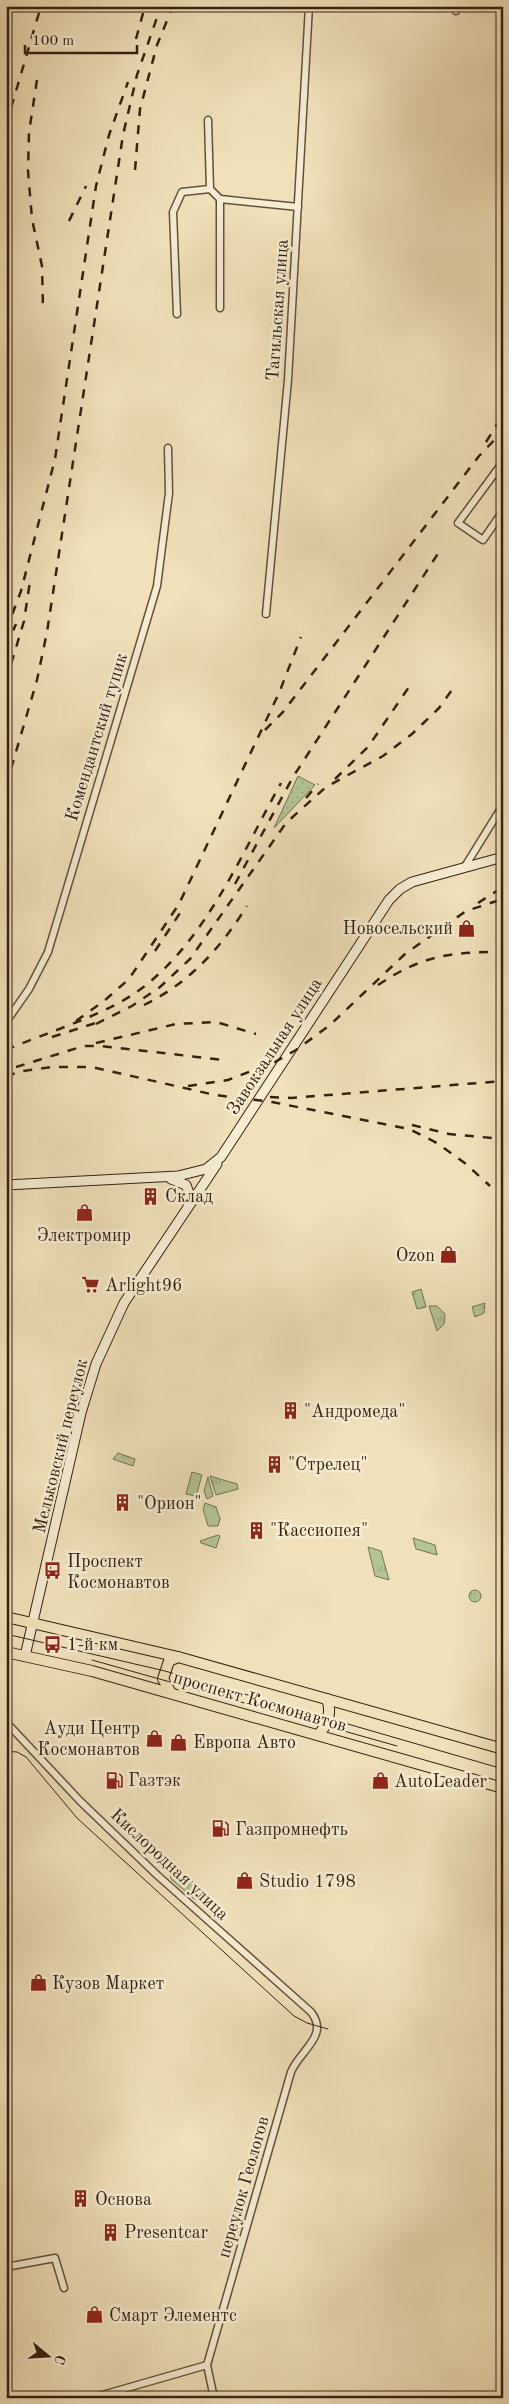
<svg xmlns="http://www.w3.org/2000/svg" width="509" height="2404" viewBox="0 0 509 2404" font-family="'Old Standard TT',serif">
<defs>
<pattern id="grass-dots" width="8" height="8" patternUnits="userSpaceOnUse" patternTransform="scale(1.25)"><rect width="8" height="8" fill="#b4c494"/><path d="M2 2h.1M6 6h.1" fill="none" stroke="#9ba87f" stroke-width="1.8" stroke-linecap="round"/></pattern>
<pattern id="park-tufts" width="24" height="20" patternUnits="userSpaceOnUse" patternTransform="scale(1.25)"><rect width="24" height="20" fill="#b4c494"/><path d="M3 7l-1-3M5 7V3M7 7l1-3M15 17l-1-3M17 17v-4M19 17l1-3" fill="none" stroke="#9ba87f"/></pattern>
</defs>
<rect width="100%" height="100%" fill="#f0e1ba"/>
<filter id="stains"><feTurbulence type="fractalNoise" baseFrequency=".004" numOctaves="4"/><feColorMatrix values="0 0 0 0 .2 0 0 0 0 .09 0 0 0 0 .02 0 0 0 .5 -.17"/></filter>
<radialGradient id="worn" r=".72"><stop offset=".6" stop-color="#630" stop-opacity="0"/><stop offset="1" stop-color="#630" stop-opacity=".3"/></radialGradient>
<g fill="url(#grass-dots)" stroke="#747252">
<path d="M 298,776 L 315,785 L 274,828 Z"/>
<path d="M 175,1866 L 202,1890 L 204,1894 L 202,1899 L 194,1899 L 171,1879 L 170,1871 Z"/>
</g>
<g fill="url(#park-tufts)" stroke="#747252">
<path d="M 421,1289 L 426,1307 L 417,1309 L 412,1292 Z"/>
<path d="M 485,1303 L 484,1313 L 475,1317 L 472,1307 Z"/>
<path d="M 429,1306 L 437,1306 L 445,1314 L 444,1324 L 437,1331 Z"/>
<path d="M 118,1453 L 135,1459 L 133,1466 L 113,1459 Z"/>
<path d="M 192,1472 L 202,1475 L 196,1496 L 186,1494 Z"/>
<path d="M 210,1476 L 237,1484 L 238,1489 L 216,1495 Z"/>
<path d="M 208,1477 L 213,1496 L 207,1499 L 204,1491 Z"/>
<path d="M 205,1503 L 216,1507 L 220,1519 L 218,1526 L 208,1526 L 203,1509 Z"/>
<path d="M 218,1535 L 220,1536 L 216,1548 L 201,1543 L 200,1541 Z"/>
<path d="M 413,1538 L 435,1545 L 437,1555 L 416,1549 Z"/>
<path d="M 368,1547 L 381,1551 L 389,1580 L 375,1576 Z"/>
<circle cx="475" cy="1596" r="6"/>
</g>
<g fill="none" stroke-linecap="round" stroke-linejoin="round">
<defs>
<g id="street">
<path d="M 456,11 L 457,6"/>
<path d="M 208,120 L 210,189 L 220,199 L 220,308"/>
<path d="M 220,199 L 298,207"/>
<path d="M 177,314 L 173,212 L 182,192 L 210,189"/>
<path d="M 503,462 L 458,523 L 483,540 L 503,511"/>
<path d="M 266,614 L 288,380 L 309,6"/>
<path d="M 464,868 L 503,805"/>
<path d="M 6,1022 L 29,989 L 48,952 L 157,586 L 169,493 L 168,448"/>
<path d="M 6,1722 L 80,1801 L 157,1875 L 311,2012 C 330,2036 299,2051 291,2072 L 207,2365 L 214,2398"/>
<path d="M 6,2267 L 55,2258 L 64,2288"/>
<path d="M 92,2398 L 207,2365"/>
</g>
<g id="secondary">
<path d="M 171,1179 L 186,1185 L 190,1196 L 188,1207"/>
<path d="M 6,1185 L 178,1176 L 206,1169 L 221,1157 L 389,900 L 400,889 L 412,882 L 503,857"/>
<path d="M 25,1656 L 81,1413 L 96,1364 L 124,1303 L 217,1164"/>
</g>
<g id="primary">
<path d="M 6,1617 L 178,1657 L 503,1749"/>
<path d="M 6,1652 L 92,1671 L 503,1788"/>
<path d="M 171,1693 L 163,1679 L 169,1661 L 178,1657"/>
<path d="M 319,1734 C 328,1724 332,1713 327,1699"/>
</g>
</defs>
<use href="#street" stroke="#64513b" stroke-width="9"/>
<use href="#secondary" stroke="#352111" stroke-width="11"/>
<use href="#primary" stroke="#352111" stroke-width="12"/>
<use href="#street" stroke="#f5ecd2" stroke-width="6"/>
<use href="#secondary" stroke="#f5ecd2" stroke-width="9"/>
<use href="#primary" stroke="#f0e1ba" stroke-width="10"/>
<g stroke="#352111" stroke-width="1">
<path d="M 6,1634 L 165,1671 L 503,1769"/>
<path d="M 92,1660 L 397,1746"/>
<path d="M 6,1751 L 17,1752 L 26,1757 L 77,1818 L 294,2016 L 307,2023 L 328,2029"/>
</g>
<g stroke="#352111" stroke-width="2.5" stroke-dasharray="9 9" stroke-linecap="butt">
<path d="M 136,39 L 145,6"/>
<path d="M 37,80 L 29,132 L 28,171 L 32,219 L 42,266 L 43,308"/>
<path d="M 6,125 L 41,6"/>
<path d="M 135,170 L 140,109 L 157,45 L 173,6"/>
<path d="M 69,221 L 86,186"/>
<path d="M 486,442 L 503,415"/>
<path d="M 6,631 L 21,591 L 55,459 L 96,186 L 109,135 L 128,82"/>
<path d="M 6,647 L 16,624"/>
<path d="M 6,681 L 24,621 L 30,581"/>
<path d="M 265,730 L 283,712 L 479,456 L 503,431"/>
<path d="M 335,779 L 368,747 L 411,684"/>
<path d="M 6,786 L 37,680 L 47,632 L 123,135 L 137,75 L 161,6"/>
<path d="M 306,798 L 318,784"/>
<path d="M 235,884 L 293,777 L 439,552"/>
<path d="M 478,903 L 503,887"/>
<path d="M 155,951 L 182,910"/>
<path d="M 378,985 C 423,955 450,952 503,952"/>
<path d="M 144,1005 C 189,983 220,949 247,906"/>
<path d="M 76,1021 L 104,1001 L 129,979 L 179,904 L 279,693 L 301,637"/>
<path d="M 96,1024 L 132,1006 L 160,987 L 190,959 L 286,823 L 326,787 L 383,756 L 412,734 L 439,708 L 454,687"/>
<path d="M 52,1037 L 102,1021"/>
<path d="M 96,1043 L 176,1024 L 216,1022 L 256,1034"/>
<path d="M 6,1050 C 45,1033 105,1015 138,991 C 205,943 242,853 281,783"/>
<path d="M 16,1067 L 84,1046 L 101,1046 L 224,1060"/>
<path d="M 6,1076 L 23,1071 L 51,1067 L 92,1067 L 215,1095 L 272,1102 L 409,1129 L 437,1143 L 466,1164 L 490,1186"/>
<path d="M 188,1086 L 228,1080 L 275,1062 L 296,1050 L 330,1025 L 405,954 L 466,911 L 503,899"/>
<path d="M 270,1097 L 291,1098 L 503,1081"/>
<path d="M 412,1125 L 449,1134 L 503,1139"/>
</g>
</g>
<defs>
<symbol id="shop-bare" viewBox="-9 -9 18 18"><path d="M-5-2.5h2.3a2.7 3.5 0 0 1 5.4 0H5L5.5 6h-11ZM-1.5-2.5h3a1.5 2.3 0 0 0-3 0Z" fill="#8f2418" stroke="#f5ecd2" stroke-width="2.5" paint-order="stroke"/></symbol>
<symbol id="building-bare" viewBox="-9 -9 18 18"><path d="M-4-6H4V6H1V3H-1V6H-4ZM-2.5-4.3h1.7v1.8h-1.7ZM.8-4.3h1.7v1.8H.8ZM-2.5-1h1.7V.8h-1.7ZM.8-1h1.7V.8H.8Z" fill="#8f2418" stroke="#f5ecd2" stroke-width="2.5" paint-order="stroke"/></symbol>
<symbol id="supermarket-bare" viewBox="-9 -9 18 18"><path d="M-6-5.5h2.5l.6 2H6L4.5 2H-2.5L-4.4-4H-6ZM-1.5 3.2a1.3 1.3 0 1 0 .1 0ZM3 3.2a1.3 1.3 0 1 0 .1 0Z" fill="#8f2418" stroke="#f5ecd2" stroke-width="2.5" paint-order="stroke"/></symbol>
<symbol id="bus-bare" viewBox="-9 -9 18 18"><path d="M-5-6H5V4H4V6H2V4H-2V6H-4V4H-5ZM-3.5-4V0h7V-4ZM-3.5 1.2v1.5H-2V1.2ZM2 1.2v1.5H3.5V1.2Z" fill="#8f2418" stroke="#f5ecd2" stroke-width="2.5" paint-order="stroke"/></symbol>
<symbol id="fuel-bare" viewBox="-9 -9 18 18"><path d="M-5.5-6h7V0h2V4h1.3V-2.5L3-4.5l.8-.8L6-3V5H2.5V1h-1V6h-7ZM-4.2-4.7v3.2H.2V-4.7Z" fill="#8f2418" stroke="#f5ecd2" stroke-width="2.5" paint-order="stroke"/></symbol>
</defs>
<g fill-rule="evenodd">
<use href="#shop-bare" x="454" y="916" width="25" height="25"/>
<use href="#building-bare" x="138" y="1184" width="25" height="25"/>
<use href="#shop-bare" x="72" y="1200" width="25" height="25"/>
<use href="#shop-bare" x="436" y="1242" width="25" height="25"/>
<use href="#supermarket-bare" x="78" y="1272" width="25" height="25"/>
<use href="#building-bare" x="278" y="1398" width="25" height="25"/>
<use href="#building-bare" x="262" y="1452" width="25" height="25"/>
<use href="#building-bare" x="110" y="1490" width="25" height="25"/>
<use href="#building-bare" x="244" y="1518" width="25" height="25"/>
<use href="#bus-bare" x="40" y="1558" width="25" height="25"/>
<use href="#bus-bare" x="40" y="1632" width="25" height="25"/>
<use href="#shop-bare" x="142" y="1726" width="25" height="25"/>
<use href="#shop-bare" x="166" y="1730" width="25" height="25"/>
<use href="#fuel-bare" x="102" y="1768" width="25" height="25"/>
<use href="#shop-bare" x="368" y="1768" width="25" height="25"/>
<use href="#fuel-bare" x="208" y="1816" width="25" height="25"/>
<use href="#shop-bare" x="232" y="1868" width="25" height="25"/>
<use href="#shop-bare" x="26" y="1970" width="25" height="25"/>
<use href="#building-bare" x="68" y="2186" width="25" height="25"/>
<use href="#building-bare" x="98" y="2220" width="25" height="25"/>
<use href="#shop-bare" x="82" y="2302" width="25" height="25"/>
</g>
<g text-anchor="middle" stroke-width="5" stroke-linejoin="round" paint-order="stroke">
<g font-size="18" fill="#352111" stroke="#f5ecd2">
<text transform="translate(277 310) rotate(-86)" y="6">Тагильская улица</text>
<text transform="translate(96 737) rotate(-73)" y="6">Комендантский тупик</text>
<text transform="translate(274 1046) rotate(-57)" y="6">Завокзальная улица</text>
<text transform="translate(60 1446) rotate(-76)" y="6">Мельковский переулок</text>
<text transform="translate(260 1701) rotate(16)" y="6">проспект Космонавтов</text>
<text transform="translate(170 1864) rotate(43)" y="6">Кислородная улица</text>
<text transform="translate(243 2187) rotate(-74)" y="6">переулок Геологов</text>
</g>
<g font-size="18" fill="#352111" stroke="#f5ecd2" text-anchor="start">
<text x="453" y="934" text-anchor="end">Новосельский</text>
<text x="165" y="1202">Склад</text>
<text x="84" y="1241" text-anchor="middle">Электромир</text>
<text x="435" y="1261" text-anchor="end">Ozon</text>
<text x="105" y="1291">Arlight96</text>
<text x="304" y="1417">"Андромеда"</text>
<text x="288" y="1470">"Стрелец"</text>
<text x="137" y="1509">"Орион"</text>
<text x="270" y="1536">"Кассиопея"</text>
<text x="67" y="1567">Проспект<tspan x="67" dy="21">Космонавтов</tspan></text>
<text x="67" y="1650">1-й км</text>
<text x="140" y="1734" text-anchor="end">Ауди Центр<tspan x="140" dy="21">Космонавтов</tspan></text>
<text x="193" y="1748">Европа Авто</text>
<text x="128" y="1786">Газтэк</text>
<text x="394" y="1787">AutoLeader</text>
<text x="235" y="1835">Газпромнефть</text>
<text x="259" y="1887">Studio 1798</text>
<text x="52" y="1989">Кузов Маркет</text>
<text x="95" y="2205">Основа</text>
<text x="124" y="2238">Presentcar</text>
<text x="109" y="2321">Смарт Элементс</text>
</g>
</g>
<rect width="509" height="2404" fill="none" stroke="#f0e1ba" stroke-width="25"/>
<rect x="8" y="8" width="494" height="2389" fill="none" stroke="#352111" stroke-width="2.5"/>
<rect x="12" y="12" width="484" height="2379" fill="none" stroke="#352111"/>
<g transform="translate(48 2356) rotate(108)" stroke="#f5ecd2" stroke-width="4" paint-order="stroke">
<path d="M0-4L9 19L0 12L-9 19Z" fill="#352111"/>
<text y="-8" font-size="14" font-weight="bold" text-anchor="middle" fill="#352111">С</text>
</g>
<path d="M25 45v8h112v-8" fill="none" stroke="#352111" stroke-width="2.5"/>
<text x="32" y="45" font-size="15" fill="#352111" stroke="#f5ecd2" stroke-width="4" paint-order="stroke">100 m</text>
<rect width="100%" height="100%" filter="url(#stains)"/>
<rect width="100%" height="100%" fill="url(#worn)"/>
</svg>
